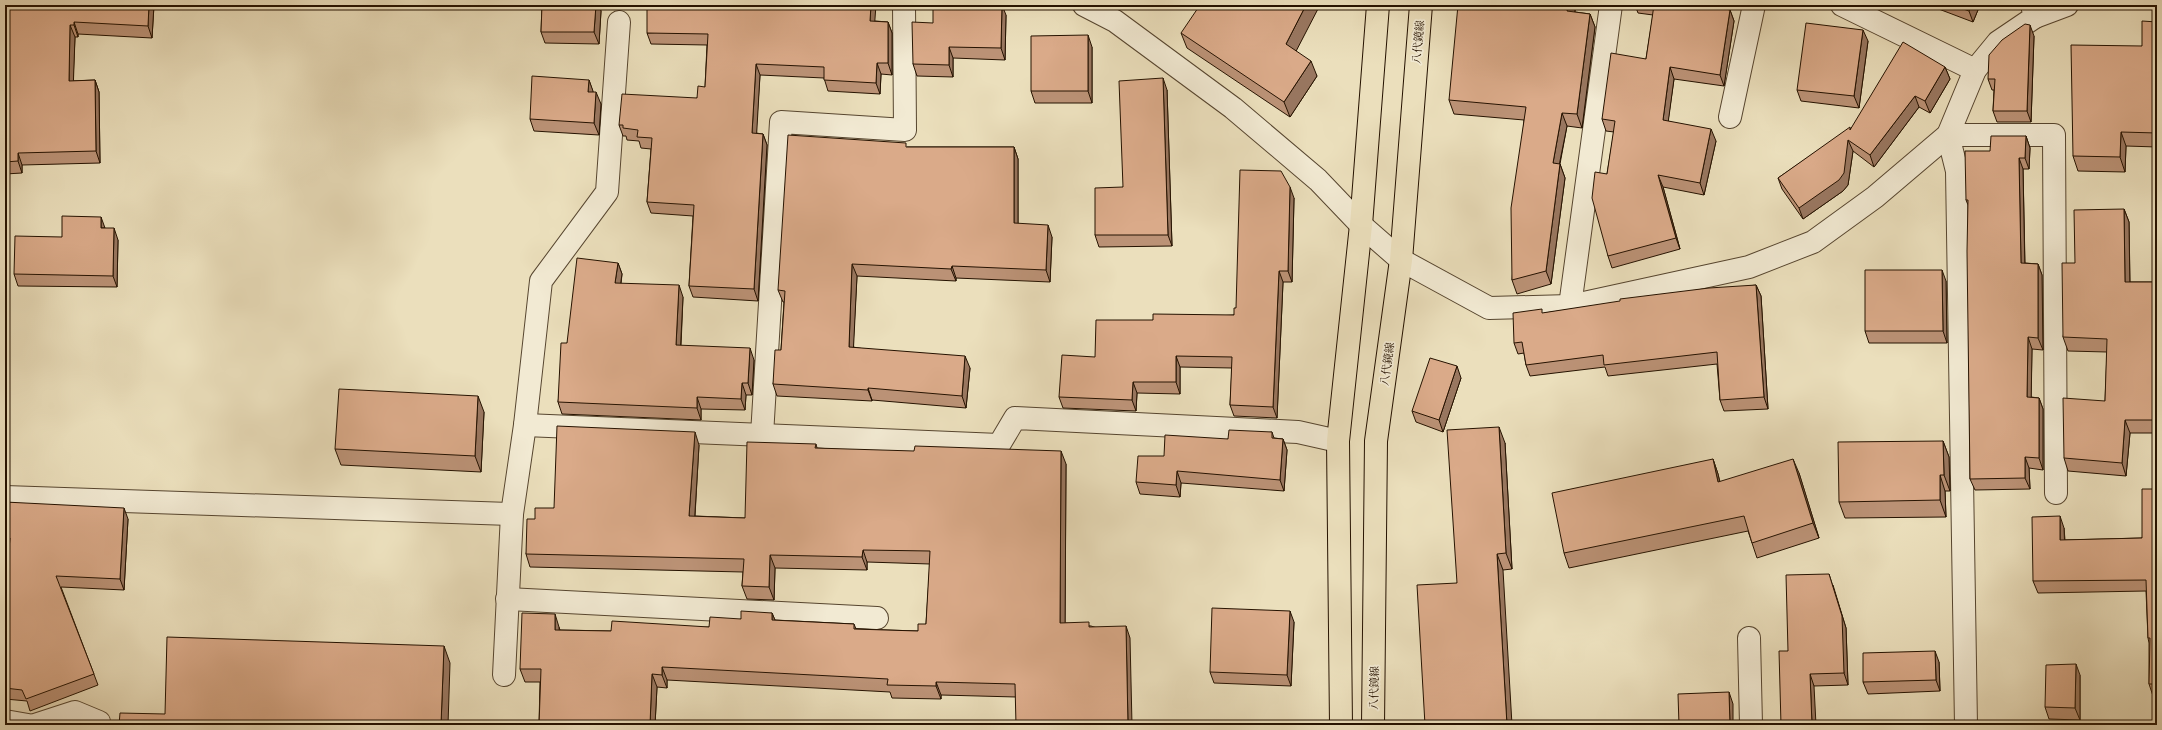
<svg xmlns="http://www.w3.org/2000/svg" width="2162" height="730" viewBox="0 0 2162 730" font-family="Vollkorn,'Noto Serif JP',serif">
<rect width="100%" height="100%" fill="#ebdfbc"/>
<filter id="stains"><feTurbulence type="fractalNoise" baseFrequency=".005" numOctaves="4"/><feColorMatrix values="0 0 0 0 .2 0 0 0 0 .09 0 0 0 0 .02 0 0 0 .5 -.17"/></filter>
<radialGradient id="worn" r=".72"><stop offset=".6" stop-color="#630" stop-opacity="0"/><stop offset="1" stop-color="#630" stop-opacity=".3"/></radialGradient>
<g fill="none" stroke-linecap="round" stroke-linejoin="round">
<defs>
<g id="minor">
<path d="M 1084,5 L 1115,21 L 1233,108 L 1318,180 L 1361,225 L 1401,260 L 1489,308 L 1570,306 L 1749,267 L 1813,242 L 1875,197 L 1948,135 L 1975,70 L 1998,42 L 2035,17 L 2032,5"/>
<path d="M 1842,5 L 1975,70"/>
<path d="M 2035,17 L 2067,5"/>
<path d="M 1730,117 L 1754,5"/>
<path d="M 1948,135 L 1957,171 L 1966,725"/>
<path d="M 1948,135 L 2054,135 L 2056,493"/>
<path d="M 1570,306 L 1611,5"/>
<path d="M 525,425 L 999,445 L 1015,418 L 1298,432 L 1338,441"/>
<path d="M 762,435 L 781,122 L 905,130 L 904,5"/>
<path d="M 5,497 L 512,514"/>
<path d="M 507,599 L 877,618"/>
<path d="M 1749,638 L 1751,725"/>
<path d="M 504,675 L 512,514 L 525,425 L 541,281 L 607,192 L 619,22"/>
<path d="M 5,721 L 28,725"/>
<path d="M 35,725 L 75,712 L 99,722 L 99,725"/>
</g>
<g id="primary">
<path d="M 1341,725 L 1338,441 L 1361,225 L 1378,5"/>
<path d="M 1373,725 L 1376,441 L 1401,260 L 1421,5"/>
</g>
</defs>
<use href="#minor" stroke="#56452f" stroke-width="24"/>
<use href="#primary" stroke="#251200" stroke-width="24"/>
<use href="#minor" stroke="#f2ead3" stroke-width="22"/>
<use href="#primary" stroke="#ebdfbc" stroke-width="22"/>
</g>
<g fill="#bb9276" stroke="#251200">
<path d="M 5,5 L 154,5 L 152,38 L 78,34 L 78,37 L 75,37 L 73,81 L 95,80 L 99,92 L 100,163 L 22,165 L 22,173 L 5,174 Z"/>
<path d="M 542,5 L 599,5 L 601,11 L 599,44 L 545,43 L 541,32 Z"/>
<path d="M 1508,5 L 1576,5 L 1575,12 L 1590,14 L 1595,27 L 1582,128 L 1567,126 L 1560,164 L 1565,178 L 1551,284 L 1517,294 L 1512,280 L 1524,120 L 1454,114 L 1449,100 L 1508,7 Z"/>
<path d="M 1635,5 L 1727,5 L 1726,9 L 1730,10 L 1734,21 L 1724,86 L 1674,79 L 1668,121 L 1716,141 L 1704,195 L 1663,187 L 1680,249 L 1612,268 L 1608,256 L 1607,174 L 1614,132 L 1606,131 L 1602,119 L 1646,59 L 1653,15 L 1638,13 Z"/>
<path d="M 1934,5 L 1980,5 L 1973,22 L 1936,8 L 1936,6 Z"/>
<path d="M 1006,15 L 1005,60 L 953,58 L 953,77 L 917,76 L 913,64 L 933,23 Z"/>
<path d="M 875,21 L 888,22 L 892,33 L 892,75 L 881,74 L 880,94 L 828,91 L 824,78 L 760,75 L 756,133 L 763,134 L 767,145 L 758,301 L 693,297 L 689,286 L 693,216 L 651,213 L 647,202 L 651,149 L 641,148 L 639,141 L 627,140 L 626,136 L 623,136 L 619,125 L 697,98 L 705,87 L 707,45 L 651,44 L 647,33 Z"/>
<path d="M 2157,22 L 2157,147 L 2126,146 L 2125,172 L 2078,171 L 2073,156 Z"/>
<path d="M 1181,33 L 1296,51 L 1317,76 L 1290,117 L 1187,48 Z"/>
<path d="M 2034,36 L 2031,122 L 1997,122 L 1993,111 L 1994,90 L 1992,90 L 1988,79 Z"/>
<path d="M 1868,41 L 1859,108 L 1801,101 L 1797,90 Z"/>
<path d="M 1092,47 L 1092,103 L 1035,103 L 1031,91 Z"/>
<path d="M 1945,67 L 1950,79 L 1930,113 L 1919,107 L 1874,167 L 1853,151 L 1848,185 L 1843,191 L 1803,219 L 1782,189 L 1778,178 L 1851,128 Z"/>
<path d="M 589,80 L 593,92 L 601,104 L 599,135 L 534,131 L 530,119 Z"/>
<path d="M 1167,90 L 1172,246 L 1099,247 L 1095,235 L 1123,187 Z"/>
<path d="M 2026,136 L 2030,148 L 2029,169 L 2023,169 L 2025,263 L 2038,264 L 2042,275 L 2043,350 L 2032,349 L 2031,397 L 2039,398 L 2043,409 L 2043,470 L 2029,468 L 2030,489 L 1975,490 L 1970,479 L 1968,205 L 1966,200 L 1990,151 Z"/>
<path d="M 907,147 L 1014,147 L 1018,159 L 1018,224 L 1052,237 L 1050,282 L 956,278 L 956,281 L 857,276 L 853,347 L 970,368 L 966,408 L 872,400 L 872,401 L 777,396 L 773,384 L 781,350 L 784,302 L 783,302 L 778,290 Z"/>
<path d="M 1294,198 L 1292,282 L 1283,282 L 1277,418 L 1234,416 L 1230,405 L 1232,368 L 1180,367 L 1180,394 L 1137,393 L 1136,411 L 1063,408 L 1059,397 L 1095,357 L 1153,320 L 1234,315 L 1236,308 Z"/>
<path d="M 2124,209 L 2129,222 L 2130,282 L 2157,282 L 2157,433 L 2130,433 L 2126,476 L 2068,471 L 2064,458 L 2105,401 L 2107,352 L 2068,351 L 2063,337 L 2075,263 Z"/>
<path d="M 105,228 L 118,240 L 117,287 L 18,286 L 14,274 L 62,237 Z"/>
<path d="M 618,263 L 622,274 L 621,284 L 683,297 L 681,346 L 754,360 L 752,395 L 746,395 L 745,410 L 701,409 L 701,420 L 562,414 L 558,402 L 567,343 Z"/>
<path d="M 1946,281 L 1947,343 L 1869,343 L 1865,331 Z"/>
<path d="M 1756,285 L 1761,296 L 1768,409 L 1724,411 L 1720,400 L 1717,364 L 1608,376 L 1605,367 L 1530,376 L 1526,365 L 1524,353 L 1518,354 L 1514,343 L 1544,313 Z"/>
<path d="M 1461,378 L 1443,432 L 1416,422 L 1412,411 Z"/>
<path d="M 484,412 L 481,472 L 341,465 L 335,449 Z"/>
<path d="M 1272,432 L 1274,438 L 1283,439 L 1287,450 L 1284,491 L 1181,483 L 1180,497 L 1140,494 L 1136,482 L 1164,456 L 1228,439 Z"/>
<path d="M 1943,441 L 1949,457 L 1950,491 L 1945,491 L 1946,517 L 1845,518 L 1839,502 Z"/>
<path d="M 1505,443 L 1512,569 L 1503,570 L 1457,583 Z"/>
<path d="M 816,444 L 817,448 L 1066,464 L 1065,623 L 1091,626 L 1130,638 L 1016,697 L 941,695 L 941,699 L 892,698 L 890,692 L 667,680 L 667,688 L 657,687 L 655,725 L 539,725 L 540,682 L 525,682 L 520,669 L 559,627 L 560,630 L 611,631 L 709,627 L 741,619 L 772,613 L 775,620 L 854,624 L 856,629 L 918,631 L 926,624 L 930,564 L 867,562 L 867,570 L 775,568 L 774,600 L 747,599 L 742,586 L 743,572 L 530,567 L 526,554 L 535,519 L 554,508 L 699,445 L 695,516 L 745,518 Z"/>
<path d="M 1713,459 L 1718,474 L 1720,482 L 1799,473 L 1819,538 L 1757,558 L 1748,531 L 1569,568 L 1564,553 Z"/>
<path d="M 2157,489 L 2153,696 L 2149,684 L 2149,643 L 2148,638 L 2146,591 L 2038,593 L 2033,581 L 2064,528 L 2065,540 L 2142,538 Z"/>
<path d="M 5,502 L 128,519 L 124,590 L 61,587 L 98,685 L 30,711 L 27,701 L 5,699 L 5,594 L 9,549 L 5,549 Z"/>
<path d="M 1833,585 L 1846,628 L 1848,685 L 1814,686 L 1788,651 Z"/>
<path d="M 1294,622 L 1291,686 L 1214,683 L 1210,672 Z"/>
<path d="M 1939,662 L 1940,691 L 1868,694 L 1863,682 Z"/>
<path d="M 2080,675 L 2080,720 L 2049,719 L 2045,707 Z"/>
</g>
<g fill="#997760" stroke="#251200">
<path d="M 149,5 L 154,5 L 152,38 L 148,26 Z"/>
<path d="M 596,5 L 599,5 L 601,11 L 599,44 L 594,32 Z"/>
<path d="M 871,5 L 876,5 L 874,32 L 870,21 Z"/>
<path d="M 1002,5 L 1006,15 L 1005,60 L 1001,48 Z"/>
<path d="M 1306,5 L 1320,5 L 1292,59 L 1286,44 Z"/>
<path d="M 1568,5 L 1576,5 L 1572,24 L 1567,11 Z"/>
<path d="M 1722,5 L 1727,5 L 1725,20 L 1721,8 Z"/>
<path d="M 1972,5 L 1980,5 L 1973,22 L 1969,11 Z"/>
<path d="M 1730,10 L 1734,21 L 1724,86 L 1720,75 Z"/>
<path d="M 1590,14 L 1595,27 L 1582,128 L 1577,114 Z"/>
<path d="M 74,22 L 78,34 L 78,37 L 74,25 Z"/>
<path d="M 888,22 L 892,33 L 892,75 L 888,63 Z"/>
<path d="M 70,25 L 75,37 L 73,93 L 69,81 Z"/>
<path d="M 2030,25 L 2034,36 L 2031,122 L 2027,111 Z"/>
<path d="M 1863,30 L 1868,41 L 1859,108 L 1854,96 Z"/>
<path d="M 1088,35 L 1092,47 L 1092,103 L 1088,91 Z"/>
<path d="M 949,47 L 953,58 L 953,77 L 949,65 Z"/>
<path d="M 1311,61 L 1317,76 L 1290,117 L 1284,102 Z"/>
<path d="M 877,63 L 881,74 L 880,94 L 876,83 Z"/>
<path d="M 756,64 L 760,75 L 756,145 L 752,133 Z"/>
<path d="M 1670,67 L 1674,79 L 1667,131 L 1663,120 Z"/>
<path d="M 1945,67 L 1950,79 L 1930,113 L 1925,101 Z"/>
<path d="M 1163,78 L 1167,90 L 1172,246 L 1168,235 Z"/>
<path d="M 95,80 L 99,92 L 100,163 L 96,151 Z"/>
<path d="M 589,80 L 593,91 L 592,103 L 588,92 Z"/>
<path d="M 596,92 L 601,104 L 599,135 L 594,123 Z"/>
<path d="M 1915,96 L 1919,107 L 1874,167 L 1870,155 Z"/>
<path d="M 1562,113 L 1567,126 L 1557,176 L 1553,163 Z"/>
<path d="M 1711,129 L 1716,141 L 1704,195 L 1700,183 Z"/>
<path d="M 2121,132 L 2126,146 L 2125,172 L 2120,157 Z"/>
<path d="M 763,134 L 767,145 L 758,301 L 754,289 Z"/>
<path d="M 2026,136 L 2030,148 L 2029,169 L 2025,158 Z"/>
<path d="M 1848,140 L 1853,151 L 1848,185 L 1843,191 L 1803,219 L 1799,208 Z"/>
<path d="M 1014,147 L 1018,159 L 1018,235 L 1014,223 Z"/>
<path d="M 18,153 L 22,165 L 22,173 L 18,161 Z"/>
<path d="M 2019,158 L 2023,169 L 2025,275 L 2021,263 Z"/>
<path d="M 1560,164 L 1565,178 L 1551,284 L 1546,271 Z"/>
<path d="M 1658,175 L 1663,187 L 1680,249 L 1676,238 Z"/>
<path d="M 1290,187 L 1294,198 L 1292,282 L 1288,271 Z"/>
<path d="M 2124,209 L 2129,222 L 2130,295 L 2125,282 Z"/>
<path d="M 101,217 L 105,228 L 101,228 Z"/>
<path d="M 1048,225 L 1052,237 L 1050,282 L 1046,270 Z"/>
<path d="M 114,228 L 118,240 L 117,287 L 113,276 Z"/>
<path d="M 618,263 L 622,274 L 619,295 L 615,283 Z"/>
<path d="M 852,264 L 857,276 L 853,358 L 849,347 Z"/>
<path d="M 2038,264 L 2042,275 L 2043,350 L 2038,338 Z"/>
<path d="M 952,266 L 956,278 L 956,281 L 951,269 Z"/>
<path d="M 1942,270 L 1946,281 L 1947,343 L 1943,331 Z"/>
<path d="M 1279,271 L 1283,282 L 1277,418 L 1273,407 Z"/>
<path d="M 679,285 L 683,297 L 680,357 L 676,345 Z"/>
<path d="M 1756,285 L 1761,296 L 1768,409 L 1764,397 Z"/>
<path d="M 2028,337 L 2032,349 L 2031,409 L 2027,397 Z"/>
<path d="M 750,348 L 754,360 L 752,395 L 748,383 Z"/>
<path d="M 965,356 L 970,368 L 966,408 L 962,396 Z"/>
<path d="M 1176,356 L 1180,367 L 1180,394 L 1176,382 Z"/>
<path d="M 1457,366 L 1461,378 L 1443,432 L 1439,420 Z"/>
<path d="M 1133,382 L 1137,393 L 1136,411 L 1132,400 Z"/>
<path d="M 742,383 L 746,395 L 745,410 L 741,399 Z"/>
<path d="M 868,388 L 872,400 L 872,401 L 868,390 Z"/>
<path d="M 478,396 L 484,412 L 481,472 L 475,456 Z"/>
<path d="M 697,397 L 701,409 L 701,420 L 697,408 Z"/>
<path d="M 2039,398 L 2043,409 L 2043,470 L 2039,458 Z"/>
<path d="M 2125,420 L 2130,433 L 2126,476 L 2122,463 Z"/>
<path d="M 1499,427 L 1505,443 L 1512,569 L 1506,553 Z"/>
<path d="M 695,432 L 699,445 L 694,529 L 689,516 Z"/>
<path d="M 1283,439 L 1287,450 L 1284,491 L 1280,480 Z"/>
<path d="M 1943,441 L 1949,457 L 1950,491 L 1944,475 Z"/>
<path d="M 1061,451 L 1066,464 L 1065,636 L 1060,623 Z"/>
<path d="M 2025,457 L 2029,468 L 2030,489 L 2025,478 Z"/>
<path d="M 1713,459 L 1718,474 L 1723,497 L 1718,482 Z"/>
<path d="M 1793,459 L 1799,473 L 1819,538 L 1813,523 Z"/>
<path d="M 1177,471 L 1181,483 L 1180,497 L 1176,485 Z"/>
<path d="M 1940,475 L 1945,491 L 1946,517 L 1940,500 Z"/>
<path d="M 124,508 L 128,519 L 124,590 L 120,579 Z"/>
<path d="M 2060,516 L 2064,528 L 2065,552 L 2060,540 Z"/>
<path d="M 863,550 L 867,562 L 867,570 L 862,557 Z"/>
<path d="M 1497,554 L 1503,570 L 1512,725 L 1507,725 Z"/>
<path d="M 770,555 L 775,568 L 774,600 L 769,587 Z"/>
<path d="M 1829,574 L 1846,628 L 1848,685 L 1844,673 Z"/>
<path d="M 1290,611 L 1294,622 L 1291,686 L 1287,675 Z"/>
<path d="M 772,613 L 777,625 L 772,620 Z"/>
<path d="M 555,614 L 559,627 L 560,643 L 555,630 Z"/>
<path d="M 1126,626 L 1130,638 L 1132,725 L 1128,725 Z"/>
<path d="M 444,646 L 450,663 L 448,725 L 441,725 Z"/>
<path d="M 1935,651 L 1939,662 L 1940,691 L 1936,680 Z"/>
<path d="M 2076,664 L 2080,675 L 2080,720 L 2075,708 Z"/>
<path d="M 662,667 L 667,680 L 667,688 L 662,675 Z"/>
<path d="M 652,674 L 657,687 L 655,725 L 650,725 Z"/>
<path d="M 1810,674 L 1814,686 L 1816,725 L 1812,725 Z"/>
<path d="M 936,682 L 941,695 L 941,699 L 936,686 Z"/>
<path d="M 1729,692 L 1733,704 L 1733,725 L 1730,725 Z"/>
</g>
<g fill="#daaa89" stroke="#251200">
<path d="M 5,5 L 149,5 L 148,26 L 74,22 L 74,25 L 70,25 L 69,81 L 95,80 L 96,151 L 18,153 L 18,161 L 5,162 Z"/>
<path d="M 542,5 L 596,5 L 594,32 L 541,32 Z"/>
<path d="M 647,5 L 871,5 L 870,21 L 888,22 L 888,63 L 877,63 L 876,83 L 824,80 L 824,67 L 756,64 L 752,133 L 763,134 L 754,289 L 689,286 L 694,205 L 647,202 L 652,138 L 637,137 L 638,130 L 623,128 L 623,125 L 619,125 L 622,94 L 697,98 L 698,86 L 705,87 L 708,34 L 647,33 Z"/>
<path d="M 933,5 L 1002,5 L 1001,48 L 949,47 L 949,65 L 913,64 L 912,22 L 933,23 Z"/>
<path d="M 1200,5 L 1306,5 L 1286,44 L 1311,61 L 1284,102 L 1181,33 Z"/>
<path d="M 1458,5 L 1485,5 L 1508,7 L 1508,5 L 1568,5 L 1567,11 L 1590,14 L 1577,114 L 1562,113 L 1553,163 L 1560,164 L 1546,271 L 1512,280 L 1511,208 L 1526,107 L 1449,100 Z"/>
<path d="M 1654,5 L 1722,5 L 1721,8 L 1730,10 L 1720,75 L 1670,67 L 1663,120 L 1711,129 L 1700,183 L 1658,175 L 1676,238 L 1608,256 L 1592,198 L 1595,172 L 1607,174 L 1615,121 L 1602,119 L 1611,53 L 1646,59 Z"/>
<path d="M 1952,5 L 1972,5 L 1969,11 Z"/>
<path d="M 2142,21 L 2157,22 L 2157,133 L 2121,132 L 2120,157 L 2073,156 L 2071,45 L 2142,46 Z"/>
<path d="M 1806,23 L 1863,30 L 1854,96 L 1797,90 Z"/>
<path d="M 2025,24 L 2030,25 L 2027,111 L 1993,111 L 1995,79 L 1988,79 L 1989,55 L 2002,40 Z"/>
<path d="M 1088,35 L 1088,91 L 1031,91 L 1031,36 Z"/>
<path d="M 1903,42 L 1945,67 L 1925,101 L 1915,96 L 1870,155 L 1848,140 L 1844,173 L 1839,180 L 1799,208 L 1778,178 L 1850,127 L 1850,130 Z"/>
<path d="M 532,76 L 589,80 L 588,92 L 596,92 L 594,123 L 530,119 Z"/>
<path d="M 1163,78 L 1168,235 L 1095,235 L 1095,188 L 1123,187 L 1119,81 Z"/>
<path d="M 788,135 L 906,143 L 906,147 L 1014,147 L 1014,223 L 1048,225 L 1046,270 L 952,266 L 951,269 L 852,264 L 849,347 L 965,356 L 962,396 L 868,388 L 868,390 L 773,384 L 775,350 L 781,350 L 785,291 L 778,290 Z"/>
<path d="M 1991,136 L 2026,136 L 2025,158 L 2019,158 L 2021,263 L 2038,264 L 2038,338 L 2028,337 L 2027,397 L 2039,398 L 2039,458 L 2025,457 L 2025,478 L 1970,479 L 1967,251 L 1968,200 L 1966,200 L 1965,151 L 1990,151 Z"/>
<path d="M 1240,170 L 1281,171 L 1290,187 L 1288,271 L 1279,271 L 1273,407 L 1230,405 L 1232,357 L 1176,356 L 1176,382 L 1133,382 L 1132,400 L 1059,397 L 1062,355 L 1095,357 L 1096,320 L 1153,320 L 1153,314 L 1234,315 L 1234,308 L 1236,308 Z"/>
<path d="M 2124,209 L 2125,282 L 2157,282 L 2157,420 L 2125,420 L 2122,463 L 2064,458 L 2063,398 L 2105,401 L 2107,339 L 2063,337 L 2062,263 L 2075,263 L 2074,210 Z"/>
<path d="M 62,216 L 101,217 L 101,228 L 114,228 L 113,276 L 14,274 L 15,236 L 62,237 Z"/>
<path d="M 577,258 L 618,263 L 615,283 L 679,285 L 676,345 L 750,348 L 748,383 L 742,383 L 741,399 L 697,397 L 697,408 L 558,402 L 561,343 L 567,343 Z"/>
<path d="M 1865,270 L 1942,270 L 1943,331 L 1865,331 Z"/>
<path d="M 1756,285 L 1764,397 L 1720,400 L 1717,352 L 1604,365 L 1603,355 L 1526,365 L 1522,342 L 1514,343 L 1513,313 L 1542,309 L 1542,313 L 1620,301 L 1620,299 L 1709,288 Z"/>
<path d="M 1430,358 L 1457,366 L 1439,420 L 1412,411 Z"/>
<path d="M 339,389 L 478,396 L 475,456 L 335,449 Z"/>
<path d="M 557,426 L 695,432 L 689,516 L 745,518 L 747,442 L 816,444 L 815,448 L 914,451 L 915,446 L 1061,451 L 1060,623 L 1089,622 L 1089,627 L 1126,626 L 1128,725 L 1016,725 L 1015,684 L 936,682 L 936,686 L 887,685 L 888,679 L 662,667 L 662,675 L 652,674 L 650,725 L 539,725 L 541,669 L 520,669 L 522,613 L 555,614 L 555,630 L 611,631 L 612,621 L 709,627 L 710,617 L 741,619 L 741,611 L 772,613 L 772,620 L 854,624 L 854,629 L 918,631 L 918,624 L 926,624 L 930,551 L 863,550 L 862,557 L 770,555 L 769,587 L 742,586 L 744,559 L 526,554 L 527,519 L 535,519 L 535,508 L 554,508 Z"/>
<path d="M 1499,427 L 1506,553 L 1497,554 L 1507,725 L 1425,725 L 1417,585 L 1457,583 L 1447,430 Z"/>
<path d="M 1229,430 L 1272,432 L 1272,438 L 1283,439 L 1280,480 L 1177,471 L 1176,485 L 1136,482 L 1138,456 L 1164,456 L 1165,435 L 1228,439 Z"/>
<path d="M 1943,441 L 1944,475 L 1940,475 L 1940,500 L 1839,502 L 1838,442 Z"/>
<path d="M 1713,459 L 1718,482 L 1793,459 L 1813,523 L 1752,543 L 1744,516 L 1564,553 L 1552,493 Z"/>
<path d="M 2142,489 L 2157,489 L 2157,725 L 2153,725 L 2154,684 L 2149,684 L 2150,638 L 2148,638 L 2146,580 L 2033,581 L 2032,517 L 2060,516 L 2060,540 L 2142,538 Z"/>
<path d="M 5,502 L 124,508 L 120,579 L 56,576 L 94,674 L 26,699 L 22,690 L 5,688 L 5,594 L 10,538 L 5,538 Z"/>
<path d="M 1829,574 L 1842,616 L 1844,673 L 1810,674 L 1812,725 L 1781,725 L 1779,651 L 1788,651 L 1786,575 Z"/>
<path d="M 1212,608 L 1290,611 L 1287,675 L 1210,672 Z"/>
<path d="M 167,637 L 444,646 L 441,725 L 119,725 L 120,713 L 165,714 Z"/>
<path d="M 1935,651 L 1936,680 L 1863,682 L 1863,653 Z"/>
<path d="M 2076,664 L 2075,708 L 2045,707 L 2046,665 Z"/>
<path d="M 1729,692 L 1730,725 L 1679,725 L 1678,694 Z"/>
</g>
<g text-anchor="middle" stroke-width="3.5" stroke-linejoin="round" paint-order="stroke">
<g font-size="11" fill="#251200" stroke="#f2ead3">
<text transform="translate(1418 42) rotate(-85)" y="4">八代鏡線</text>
<text transform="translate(1387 364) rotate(-82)" y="4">八代鏡線</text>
<text transform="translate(1374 688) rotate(-89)" y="4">八代鏡線</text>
</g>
</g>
<rect width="2162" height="730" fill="none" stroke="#ebdfbc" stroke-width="20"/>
<rect x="6" y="6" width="2150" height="718" fill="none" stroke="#251200" stroke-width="2"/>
<rect x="10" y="10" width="2142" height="710" fill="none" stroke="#251200"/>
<rect width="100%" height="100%" filter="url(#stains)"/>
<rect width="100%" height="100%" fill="url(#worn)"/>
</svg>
